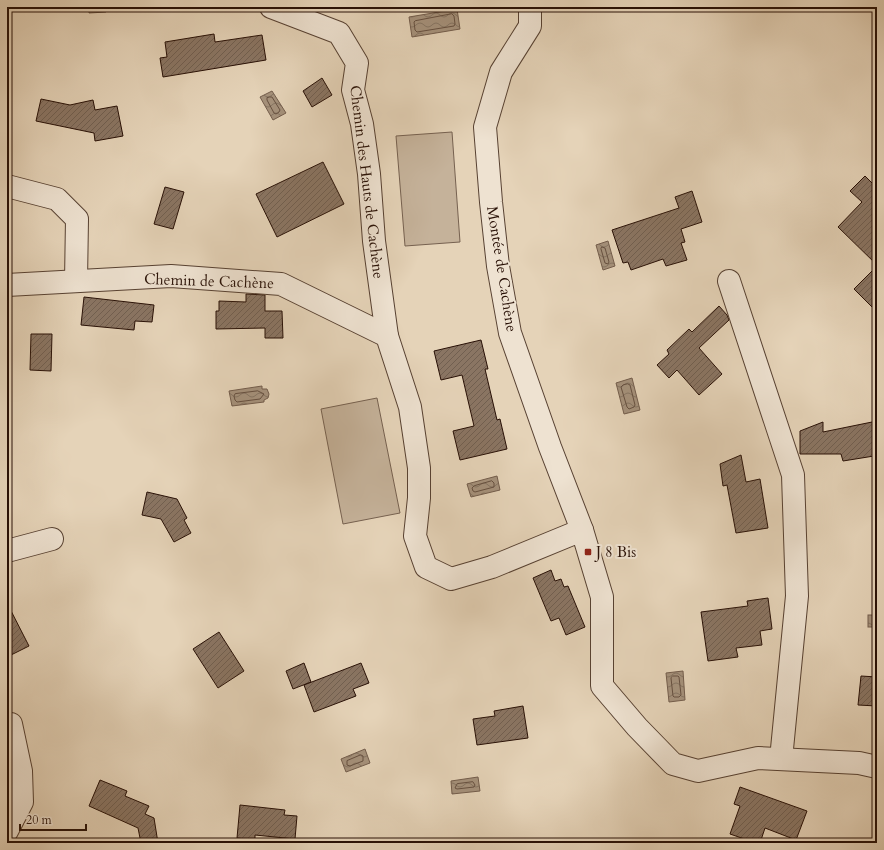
<svg xmlns="http://www.w3.org/2000/svg" width="884" height="850" viewBox="0 0 884 850" font-family="Cardo,serif">
<defs>
<pattern id="water-waves" width="16" height="10" patternUnits="userSpaceOnUse"><rect width="16" height="10" fill="#a5917b"/><path d="M0 5q4-4 8 0t8 0" fill="none" stroke="#867563"/></pattern>
<pattern id="building-hatch" width="6" height="6" patternUnits="userSpaceOnUse"><rect width="6" height="6" fill="#8a7563"/><path d="M-1 1l2-2M0 6l6-6M5 7l2-2" fill="none" stroke="#715f50"/></pattern>
</defs>
<rect width="100%" height="100%" fill="#e5d3b8"/>
<filter id="stains"><feTurbulence type="fractalNoise" baseFrequency=".005" numOctaves="4"/><feColorMatrix values="0 0 0 0 .2 0 0 0 0 .09 0 0 0 0 .02 0 0 0 .5 -.17"/></filter>
<radialGradient id="worn" r=".72"><stop offset=".6" stop-color="#630" stop-opacity="0"/><stop offset="1" stop-color="#630" stop-opacity=".3"/></radialGradient>
<g fill="#c5b29a" stroke="#766150">
<path d="M 452,132 L 460,242 L 405,246 L 396,136 Z"/>
<path d="M 377,398 L 400,513 L 343,524 L 321,409 Z"/>
</g>
<g fill="url(#water-waves)" stroke="#735d4c">
<path d="M 89,7 L 106,7 L 106,12 L 89,13 Z"/>
<path d="M 457,9 L 460,29 L 412,37 L 409,17 Z"/>
<path d="M 272,91 L 286,113 L 273,120 L 260,97 Z"/>
<path d="M 608,241 L 615,266 L 603,270 L 596,245 Z"/>
<path d="M 632,378 L 640,410 L 624,414 L 616,383 Z"/>
<path d="M 262,386 L 262,389 L 267,389 L 269,394 L 268,398 L 264,400 L 264,402 L 232,406 L 229,391 Z"/>
<path d="M 497,476 L 500,490 L 471,497 L 467,484 Z"/>
<rect x="868" y="615" width="9" height="12"/>
<path d="M 683,671 L 685,700 L 669,702 L 666,673 Z"/>
<path d="M 365,749 L 370,763 L 346,772 L 341,759 Z"/>
<path d="M 478,777 L 480,791 L 452,794 L 451,781 Z"/>
</g>
<g fill="none" stroke-linecap="round" stroke-linejoin="round">
<g stroke="#665040" stroke-width="1">
<path d="M 452,14 L 454,16 L 455,24 L 454,26 L 417,32 L 415,30 L 414,22 L 415,21 Z"/>
<path d="M 270,97 L 272,97 L 280,110 L 279,112 L 276,114 L 274,113 L 267,100 L 267,98 Z"/>
<path d="M 602,247 L 605,248 L 609,262 L 608,264 L 605,263 L 601,249 Z"/>
<path d="M 628,384 L 630,385 L 635,405 L 634,407 L 629,409 L 627,407 L 621,387 L 623,385 Z"/>
<path d="M 258,391 L 264,394 L 260,399 L 237,402 L 235,400 L 234,396 L 235,394 Z"/>
<path d="M 492,481 L 494,483 L 494,487 L 475,492 L 473,491 L 472,488 L 474,486 Z"/>
<path d="M 673,676 L 678,676 L 679,677 L 681,695 L 679,697 L 674,697 L 673,696 L 671,678 Z"/>
<path d="M 361,755 L 363,756 L 363,761 L 350,766 L 347,765 L 347,761 Z"/>
<path d="M 473,782 L 475,785 L 474,787 L 457,789 L 455,788 L 457,784 Z"/>
</g>
</g>
<g fill="url(#building-hatch)" stroke="#281006">
<path d="M 214,34 L 215,42 L 262,35 L 266,60 L 163,77 L 160,58 L 167,57 L 165,42 Z"/>
<path d="M 322,78 L 332,95 L 312,107 L 303,91 Z"/>
<path d="M 41,99 L 70,105 L 93,100 L 95,110 L 117,106 L 123,136 L 95,141 L 94,133 L 36,121 Z"/>
<path d="M 323,162 L 344,204 L 277,237 L 256,194 Z"/>
<path d="M 865,176 L 876,187 L 877,186 L 877,265 L 838,227 L 862,202 L 850,191 Z"/>
<path d="M 165,187 L 184,192 L 173,229 L 154,224 Z"/>
<path d="M 692,191 L 702,222 L 681,229 L 685,242 L 681,243 L 687,260 L 666,266 L 663,259 L 631,270 L 628,262 L 623,263 L 612,230 L 679,208 L 675,197 Z"/>
<path d="M 877,266 L 877,312 L 854,289 Z"/>
<path d="M 246,294 L 265,295 L 265,311 L 282,311 L 283,338 L 265,338 L 265,328 L 216,329 L 216,311 L 219,311 L 219,301 L 246,302 Z"/>
<path d="M 84,297 L 154,305 L 152,322 L 135,321 L 134,330 L 81,325 Z"/>
<path d="M 719,306 L 727,315 L 729,320 L 699,348 L 722,374 L 699,395 L 677,370 L 669,378 L 657,365 L 669,354 L 667,350 L 689,329 L 692,332 Z"/>
<path d="M 31,334 L 52,334 L 51,371 L 30,370 Z"/>
<path d="M 481,340 L 488,369 L 485,369 L 497,420 L 500,419 L 507,449 L 460,460 L 453,431 L 474,426 L 462,375 L 441,380 L 434,351 Z"/>
<path d="M 877,421 L 877,449 L 873,450 L 874,456 L 843,461 L 841,454 L 800,454 L 800,431 L 823,422 L 823,432 Z"/>
<path d="M 741,455 L 746,482 L 760,479 L 768,528 L 736,533 L 727,485 L 723,486 L 720,464 Z"/>
<path d="M 147,492 L 177,499 L 187,518 L 184,520 L 191,533 L 174,542 L 161,519 L 142,515 Z"/>
<path d="M 551,570 L 555,581 L 561,579 L 564,587 L 568,586 L 585,627 L 566,635 L 559,618 L 551,621 L 533,578 Z"/>
<path d="M 768,598 L 772,629 L 760,631 L 762,645 L 736,648 L 738,657 L 708,661 L 701,612 L 748,606 L 747,601 Z"/>
<path d="M 7,603 L 29,646 L 7,657 Z"/>
<path d="M 219,632 L 244,671 L 218,688 L 193,649 Z"/>
<path d="M 304,663 L 311,682 L 293,689 L 286,671 Z"/>
<path d="M 361,663 L 369,683 L 353,689 L 356,696 L 314,712 L 304,685 Z"/>
<path d="M 861,676 L 877,677 L 877,706 L 858,705 Z"/>
<path d="M 523,706 L 528,738 L 477,745 L 473,719 L 495,716 L 494,711 Z"/>
<path d="M 100,780 L 127,791 L 125,796 L 149,806 L 145,814 L 154,818 L 158,843 L 141,843 L 138,828 L 89,806 Z"/>
<path d="M 740,787 L 807,811 L 796,840 L 765,828 L 760,843 L 756,843 L 730,834 L 740,806 L 734,804 Z"/>
<path d="M 240,805 L 285,810 L 284,815 L 297,816 L 295,839 L 255,835 L 255,840 L 237,838 Z"/>
</g>
<g fill="none" stroke-linecap="round" stroke-linejoin="round">
<defs>
<g id="minor">
<path d="M 271,7 L 339,33 L 357,63 L 353,90 L 362,124 L 369,174 L 374,241 L 387,336"/>
<path d="M 530,7 L 530,26 L 501,72 L 485,127 L 491,202 L 498,266 L 510,333 L 550,447 L 582,530"/>
<path d="M 7,186 L 57,199 L 77,219 L 76,281"/>
<path d="M 729,281 L 793,475 L 797,596 L 781,759"/>
<path d="M 7,285 L 171,276 L 281,284 L 387,336 L 410,407 L 419,468 L 419,498 L 415,536 L 426,567 L 451,579 L 492,567 L 582,530 L 602,597 L 602,686 L 637,727 L 673,764 L 698,771 L 758,758 L 859,763 L 877,767"/>
<path d="M 7,551 L 52,539"/>
<path d="M 7,831 L 22,802 L 21,771 L 11,724"/>
</g>
</defs>
<use href="#minor" stroke="#574132" stroke-width="24"/>
<use href="#minor" stroke="#eee2d1" stroke-width="22"/>
</g>
<rect fill="#8f2418" stroke="#eee2d1" stroke-width="1.5" x="584" y="548" width="8" height="8" rx="2"/>
<g text-anchor="middle" stroke-width="4" stroke-linejoin="round" paint-order="stroke">
<g font-size="15" fill="#281006" stroke="#eee2d1">
<text transform="translate(367 182) rotate(83)" y="5">Chemin des Hauts de Cachène</text>
<text transform="translate(502 269) rotate(81)" y="5">Montée de Cachène</text>
<text transform="translate(209 281) rotate(2)" y="5">Chemin de Cachène</text>
</g>
<g font-size="15" fill="#281006" stroke="#eee2d1" text-anchor="start">
<text x="596" y="557">J 8 Bis</text>
</g>
</g>
<rect width="884" height="850" fill="none" stroke="#e5d3b8" stroke-width="24"/>
<rect x="8" y="8" width="868" height="834" fill="none" stroke="#281006" stroke-width="2"/>
<rect x="12" y="12" width="860" height="826" fill="none" stroke="#281006"/>
<path d="M20 824v6h66v-6" fill="none" stroke="#281006" stroke-width="2"/>
<text x="26" y="824" font-size="12" fill="#281006" stroke="#eee2d1" stroke-width="3" paint-order="stroke">20 m</text>
<rect width="100%" height="100%" filter="url(#stains)"/>
<rect width="100%" height="100%" fill="url(#worn)"/>
</svg>
